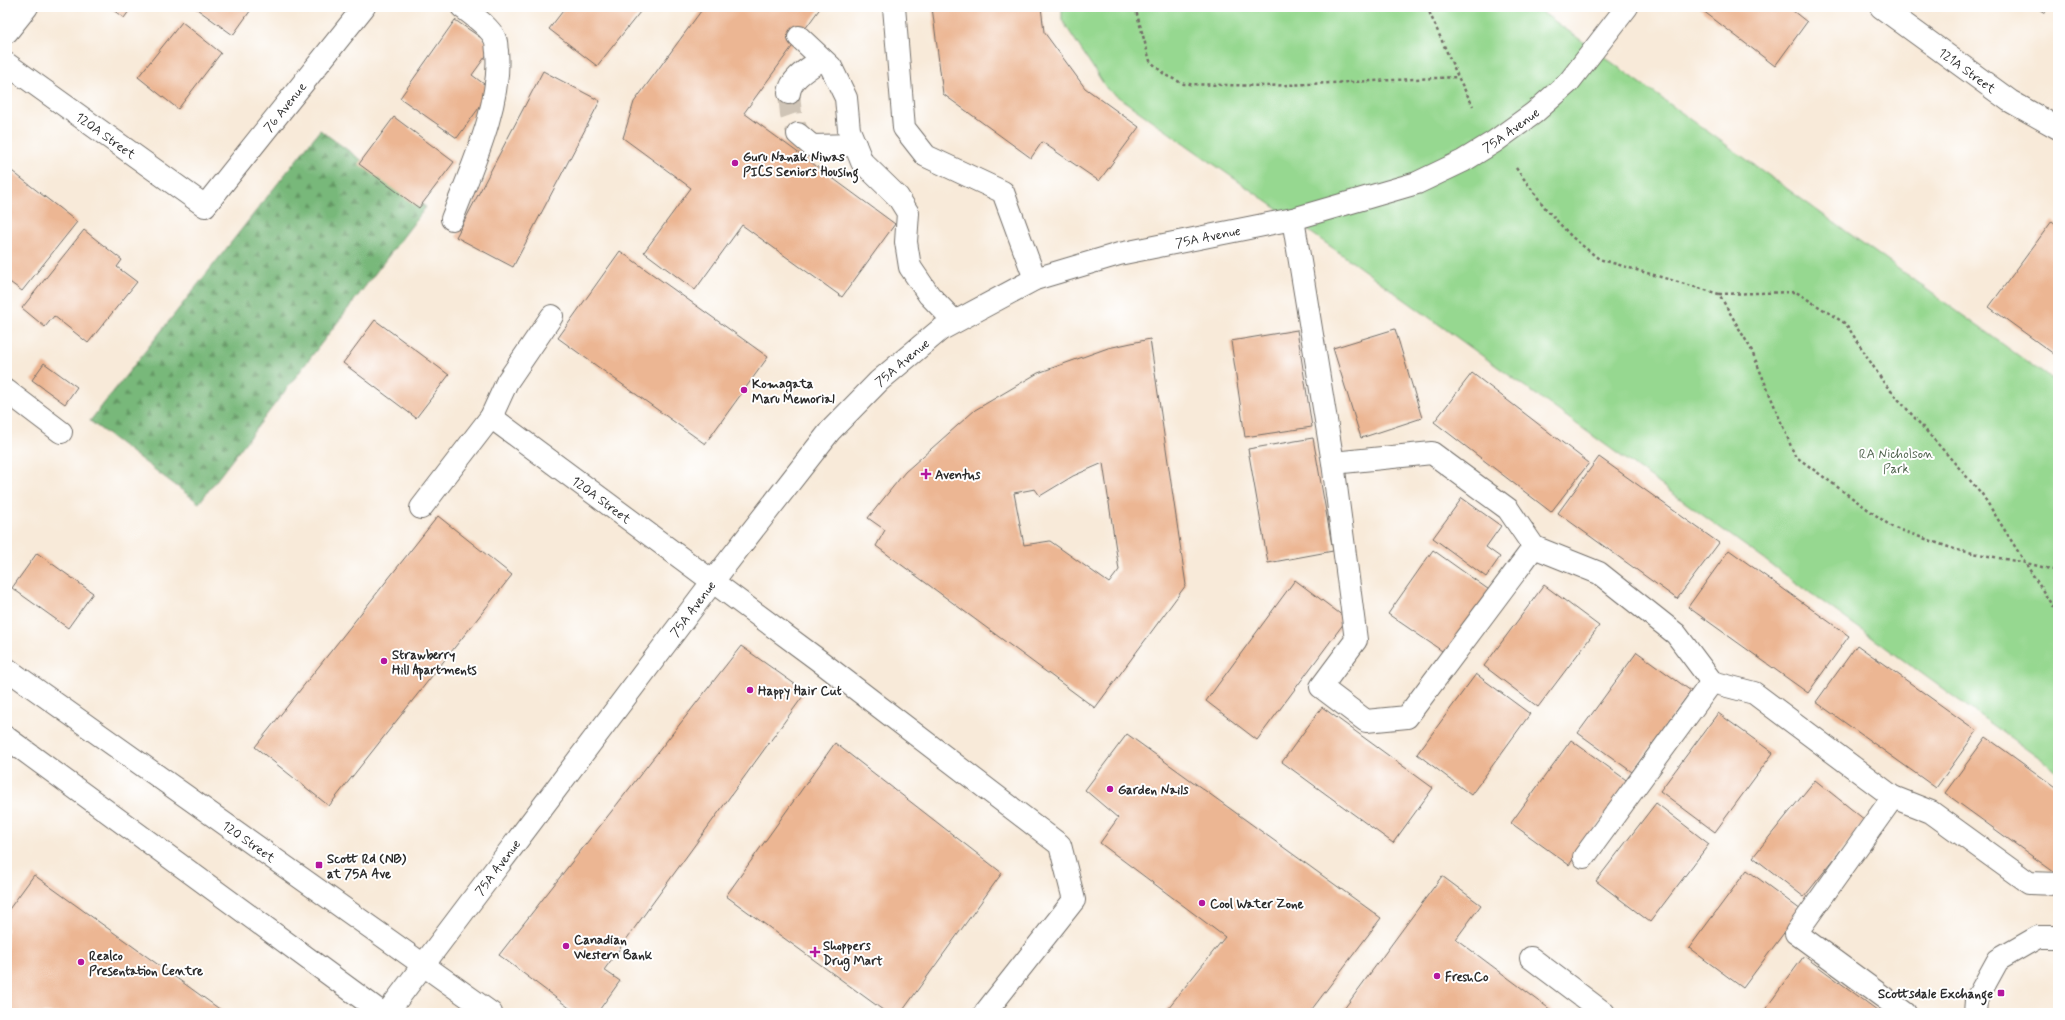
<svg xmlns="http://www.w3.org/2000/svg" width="2065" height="1020" viewBox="0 0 2065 1020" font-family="Mynerve,sans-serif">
<defs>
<pattern id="forest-firs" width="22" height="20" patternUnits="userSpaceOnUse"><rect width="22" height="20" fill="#78b87a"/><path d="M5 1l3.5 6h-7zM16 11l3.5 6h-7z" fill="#639664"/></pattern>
</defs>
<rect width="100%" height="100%" fill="#fff"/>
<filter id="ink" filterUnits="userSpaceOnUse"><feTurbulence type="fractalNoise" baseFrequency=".025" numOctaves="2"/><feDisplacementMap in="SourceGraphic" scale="8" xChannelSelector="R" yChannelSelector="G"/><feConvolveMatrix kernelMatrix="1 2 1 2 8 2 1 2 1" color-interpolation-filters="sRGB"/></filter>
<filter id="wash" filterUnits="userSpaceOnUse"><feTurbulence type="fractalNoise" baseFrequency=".012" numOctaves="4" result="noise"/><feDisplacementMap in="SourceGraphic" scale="16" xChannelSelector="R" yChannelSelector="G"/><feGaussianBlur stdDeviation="0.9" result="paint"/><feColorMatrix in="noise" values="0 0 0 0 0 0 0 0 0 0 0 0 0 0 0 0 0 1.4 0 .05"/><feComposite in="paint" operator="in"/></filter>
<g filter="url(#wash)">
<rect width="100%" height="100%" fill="#f8ead9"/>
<path fill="url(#forest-firs)" stroke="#527252" d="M 320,130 L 426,207 L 199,503 L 90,421 Z"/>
<path fill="#96d890" stroke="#60825e" d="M 1062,7 L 1535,7 L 2058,384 L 2058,772 L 1347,258 L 1107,89 L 1062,20 Z"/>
<g id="blocks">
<g fill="#ecb693" fill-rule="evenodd">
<path d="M 109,7 L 132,7 L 124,18 Z"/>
<path d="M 194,7 L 253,7 L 233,35 Z"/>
<path d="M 566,7 L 644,7 L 597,66 L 549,29 Z"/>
<path d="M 704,7 L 821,7 L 744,113 L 895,224 L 842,297 L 742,225 L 695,290 L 644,252 L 691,188 L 623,138 L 634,102 Z"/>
<path d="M 932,7 L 1041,7 L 1044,32 L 1085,88 L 1139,127 L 1099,181 L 1042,142 L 1031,158 L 943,94 Z"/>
<path d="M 1698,7 L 1788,7 L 1807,22 L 1775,66 Z"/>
<path d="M 2035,7 L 2049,7 L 2045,13 Z"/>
<path d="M 455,20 L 493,46 L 472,75 L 492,90 L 457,138 L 400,98 Z"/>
<path d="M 182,22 L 221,53 L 178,109 L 138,77 Z"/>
<path d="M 543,71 L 600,101 L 513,267 L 456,237 Z"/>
<path d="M 394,117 L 454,162 L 419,208 L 359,164 Z"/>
<path d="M 8,168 L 77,222 L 22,291 L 7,280 Z"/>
<path d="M 2052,221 L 2058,226 L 2058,357 L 1989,307 Z"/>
<path d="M 84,230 L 122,260 L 117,267 L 137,282 L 88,343 L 54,316 L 45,327 L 22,308 Z"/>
<path d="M 620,251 L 768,357 L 705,444 L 558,338 Z"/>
<path d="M 375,320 L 449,375 L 416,418 L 343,363 Z"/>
<path d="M 1395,329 L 1422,418 L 1361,438 L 1333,348 Z"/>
<path d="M 1297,330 L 1312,427 L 1245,437 L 1231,341 Z"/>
<path d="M 1150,339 L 1186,585 L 1095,708 L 876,546 L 885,530 L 868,518 L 905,472 L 975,410 L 1038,373 L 1108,348 ZM 1103,463 L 1119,570 L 1109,583 L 1050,541 L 1024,545 L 1014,493 L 1035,489 L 1040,496 L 1073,476 Z"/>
<path d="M 44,363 L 77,387 L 65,404 L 32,380 Z"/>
<path d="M 1472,373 L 1589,463 L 1551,512 L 1434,422 Z"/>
<path d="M 1313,438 L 1333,551 L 1268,563 L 1248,449 Z"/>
<path d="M 1599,457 L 1719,543 L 1677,599 L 1558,513 Z"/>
<path d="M 1462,498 L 1501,526 L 1486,547 L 1500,557 L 1486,577 L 1433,538 Z"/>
<path d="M 438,516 L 512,575 L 329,806 L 255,747 Z"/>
<path d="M 1433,550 L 1492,592 L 1448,655 L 1388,614 Z"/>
<path d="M 1729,550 L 1849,636 L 1808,693 L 1688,607 Z"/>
<path d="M 37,553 L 93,593 L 68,628 L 12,588 Z"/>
<path d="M 1295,580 L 1347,619 L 1257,740 L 1206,701 Z"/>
<path d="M 1544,585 L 1599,626 L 1538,707 L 1484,666 Z"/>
<path d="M 1857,645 L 1977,731 L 1936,788 L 1816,702 Z"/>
<path d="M 741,646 L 806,692 L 604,970 L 620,981 L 597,1013 L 576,1013 L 499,955 Z"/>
<path d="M 1637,652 L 1691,691 L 1632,772 L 1578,733 Z"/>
<path d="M 1476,674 L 1530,714 L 1471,795 L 1417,754 Z"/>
<path d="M 1322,707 L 1433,788 L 1393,843 L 1282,762 Z"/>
<path d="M 1718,713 L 1773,753 L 1715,832 L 1660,791 Z"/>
<path d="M 1127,734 L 1381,918 L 1309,1013 L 1164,1013 L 1225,937 L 1100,843 L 1118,818 L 1085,790 Z"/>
<path d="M 1986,737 L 2058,789 L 2058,875 L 1945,793 Z"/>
<path d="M 1571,740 L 1629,782 L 1569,865 L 1511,823 Z"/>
<path d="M 835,743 L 1002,873 L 901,1013 L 887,1013 L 726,896 Z"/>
<path d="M 1815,780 L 1865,820 L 1804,897 L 1753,857 Z"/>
<path d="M 1656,803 L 1709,844 L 1650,922 L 1596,881 Z"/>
<path d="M 1747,870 L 1801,910 L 1743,988 L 1689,948 Z"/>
<path d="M 34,875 L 225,1013 L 7,1013 L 7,912 Z"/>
<path d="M 1442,876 L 1481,905 L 1456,939 L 1555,1013 L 1341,1013 Z"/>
<path d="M 1804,956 L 1881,1013 L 1767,1013 L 1764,1011 Z"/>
</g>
</g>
</g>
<g filter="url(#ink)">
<use href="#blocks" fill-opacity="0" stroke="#736e68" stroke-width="1"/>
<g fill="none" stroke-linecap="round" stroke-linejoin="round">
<path stroke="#cfc4b6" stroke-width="22" stroke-dasharray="22 11" stroke-linecap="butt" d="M 789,93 L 791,114 L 798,134"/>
<defs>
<g id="minor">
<path d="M 894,7 L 904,128 L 926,156 L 1003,192 L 1035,279"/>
<path id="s1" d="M 1881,7 L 2010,101 L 2058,128"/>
<path d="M 7,32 L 27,7"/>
<path d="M 799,37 L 831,67 L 846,98 L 849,130 L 862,162 L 898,197 L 908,213 L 906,242 L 910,267 L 929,295 L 954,321"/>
<path id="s2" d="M 7,64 L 205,206 L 364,7"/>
<path d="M 789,93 C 791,77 810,68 822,59"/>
<path d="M 798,134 L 812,146 L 855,145"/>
<path d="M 452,219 C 471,169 502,104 497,51 C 496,47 497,42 495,39 C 491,28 471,14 462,7"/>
<path d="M 1293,219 L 1333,463 L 1356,640 L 1321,687 L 1366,721 L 1407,717 L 1534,547"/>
<path d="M 7,391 L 61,432"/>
<path id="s3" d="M 491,417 L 817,659 L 1060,845 L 1074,900 L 985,1013"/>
<path d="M 1333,463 L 1432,453 L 1508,509 L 1534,547 L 1599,573 L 1676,634 L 1712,682 L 1754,693 L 1893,797 L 1931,812 L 2029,883 L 2058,884"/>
<path d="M 421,508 L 491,417 L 507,382 L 552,316"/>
<path d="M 1893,797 L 1796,933 L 1905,1013"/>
<path d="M 1584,857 L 1712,682"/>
<path d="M 1531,958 L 1604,1013"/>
<path id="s4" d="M 387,1013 L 713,581 L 830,431 L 879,381 L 940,330 L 1035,279 L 1119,254 L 1293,219 L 1417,183 L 1463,161 L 1494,142 L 1534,113 L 1569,82 L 1627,7"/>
<path d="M 1975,1013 L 1976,1000 L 1998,960 L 2038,937 L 2058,937"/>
</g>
<g id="major">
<path id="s5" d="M 7,669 L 491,1013"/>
<path d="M 7,738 L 382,1013"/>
</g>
</defs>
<use href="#minor" stroke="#736e68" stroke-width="24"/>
<use href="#major" stroke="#736e68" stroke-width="24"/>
<g stroke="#736e68" stroke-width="2.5" stroke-dasharray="3 3" stroke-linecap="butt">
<path d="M 1135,7 L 1150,61 L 1165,75 L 1184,84 L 1266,86 L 1458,77"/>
<path d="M 1427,7 L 1458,77 L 1473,106"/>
<path d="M 1516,168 L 1546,209 L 1572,237 L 1599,259 L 1719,294 L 1751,349 L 1795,456 L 1892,527 L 1957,550 L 2026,563 L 2058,571"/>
<path d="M 1719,294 L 1796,292 L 1846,324 L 1884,383 L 1982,494 L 2058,615"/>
</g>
<use href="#minor" stroke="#fff" stroke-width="22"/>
<use href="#major" stroke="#fff" stroke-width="22"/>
</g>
</g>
<g fill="#b5179e" stroke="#fff" stroke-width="1.5">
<circle cx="735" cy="163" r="4"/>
<circle cx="744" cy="390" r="4"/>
<path d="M924 468h4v4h4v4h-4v4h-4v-4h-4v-4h4z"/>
<circle cx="384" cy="661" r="4"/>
<circle cx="750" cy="690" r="4"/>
<circle cx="1110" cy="789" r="4"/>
<rect x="315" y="861" width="8" height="8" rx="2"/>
<circle cx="1202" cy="903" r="4"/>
<circle cx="566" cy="946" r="4"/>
<path d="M813 946h4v4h4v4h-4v4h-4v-4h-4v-4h4z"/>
<circle cx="81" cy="962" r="4"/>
<circle cx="1437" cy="976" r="4"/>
<rect x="1997" y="989" width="8" height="8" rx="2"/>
</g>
<g text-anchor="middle" stroke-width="4" stroke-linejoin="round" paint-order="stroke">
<g font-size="13" fill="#2b2b2b" stroke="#fff">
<text dy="5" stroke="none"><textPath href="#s1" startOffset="107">121A Street</textPath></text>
<text dy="5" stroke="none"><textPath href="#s2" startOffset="371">76 Avenue</textPath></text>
<text dy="5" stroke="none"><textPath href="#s4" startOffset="1491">75A Avenue</textPath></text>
<text dy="5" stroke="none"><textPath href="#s2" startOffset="122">120A Street</textPath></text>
<text dy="5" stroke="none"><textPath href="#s4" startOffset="1167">75A Avenue</textPath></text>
<text dy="5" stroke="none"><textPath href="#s4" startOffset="831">75A Avenue</textPath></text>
<text dy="5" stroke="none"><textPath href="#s3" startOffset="138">120A Street</textPath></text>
<text dy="5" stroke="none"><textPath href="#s4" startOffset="507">75A Avenue</textPath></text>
<text dy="5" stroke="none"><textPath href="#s5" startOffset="297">120 Street</textPath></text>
<text dy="5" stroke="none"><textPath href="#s4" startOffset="183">75A Avenue</textPath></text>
</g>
<g font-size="13" font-weight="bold" fill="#2b2b2b" stroke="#fff" text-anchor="start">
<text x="743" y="161">Guru Nanak Niwas<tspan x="743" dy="15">PICS Seniors Housing</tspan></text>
<text x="752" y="388">Komagata<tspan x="752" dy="15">Maru Memorial</tspan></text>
<text x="935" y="479">Aventus</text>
<text x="392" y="659">Strawberry<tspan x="392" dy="15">Hill Apartments</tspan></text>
<text x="758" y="695">Happy Hair Cut</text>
<text x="1118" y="794">Garden Nails</text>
<text x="327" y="863">Scott Rd (NB)<tspan x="327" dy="15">at 75A Ave</tspan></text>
<text x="1210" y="908">Cool Water Zone</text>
<text x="574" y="944">Canadian<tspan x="574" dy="15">Western Bank</tspan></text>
<text x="823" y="950">Shoppers<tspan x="823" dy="15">Drug Mart</tspan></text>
<text x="89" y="960">Realco<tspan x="89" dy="15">Presentation Centre</tspan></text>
<text x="1445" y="981">FreshCo</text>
<text x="1993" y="998" text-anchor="end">Scottsdale Exchange</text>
</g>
<g font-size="13" fill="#4b5f49" stroke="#fff">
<text x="1896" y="458">RA Nicholson<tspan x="1896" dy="15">Park</tspan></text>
</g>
</g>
<rect width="2065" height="1020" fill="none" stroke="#fff" stroke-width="24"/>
</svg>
